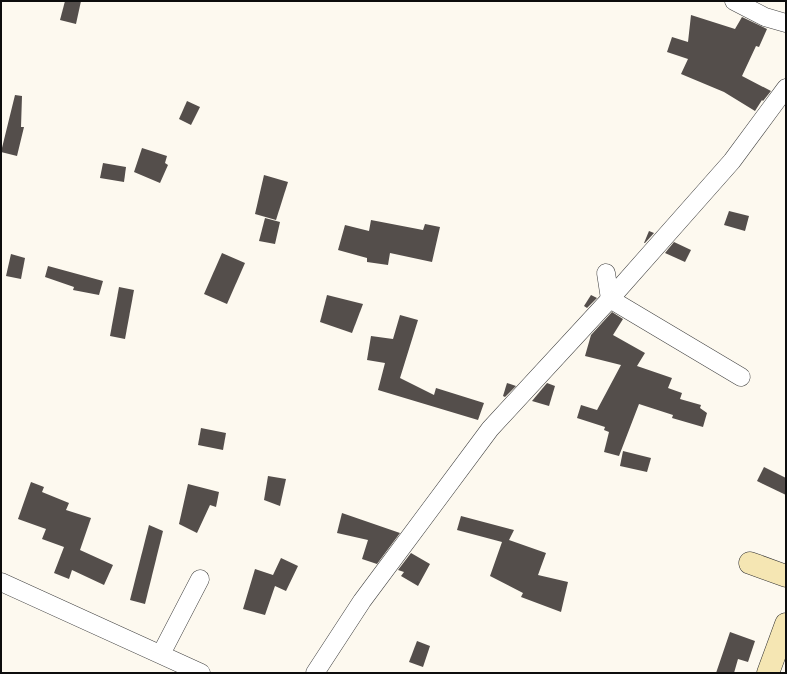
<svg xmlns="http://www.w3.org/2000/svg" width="787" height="674" viewBox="0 0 787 674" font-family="Spectral,serif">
<rect width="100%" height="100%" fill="#fdf9ef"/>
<g fill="#544e4b">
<path d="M 65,1 L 81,1 L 76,24 L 60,20 Z"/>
<path d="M 691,15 L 735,29 L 742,17 L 767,29 L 759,47 L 756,46 L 742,76 L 771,91 L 763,101 L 762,100 L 755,111 L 724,92 L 681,74 L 688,59 L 667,52 L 672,37 L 688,42 Z"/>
<path d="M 15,95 L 22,96 L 21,127 L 24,127 L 17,156 L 1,152 Z"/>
<path d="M 187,101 L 200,107 L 191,125 L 179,119 Z"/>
<path d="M 142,148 L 167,156 L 165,163 L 168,165 L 160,183 L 134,172 Z"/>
<path d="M 103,163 L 126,167 L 124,182 L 100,178 Z"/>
<path d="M 264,175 L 288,182 L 276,220 L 255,214 Z"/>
<path d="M 729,211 L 749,216 L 745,231 L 724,225 Z"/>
<path d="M 265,218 L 280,222 L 275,244 L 259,241 Z"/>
<path d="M 371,220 L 423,230 L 425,224 L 440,227 L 432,262 L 390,253 L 388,265 L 367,262 L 367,258 L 338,250 L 345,225 L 369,231 Z"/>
<path d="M 649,231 L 654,233 L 645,243 L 644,243 Z"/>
<path d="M 674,242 L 691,250 L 685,262 L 665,253 Z"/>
<path d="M 222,253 L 245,263 L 227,304 L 204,294 Z"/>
<path d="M 11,254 L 25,258 L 21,279 L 6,276 Z"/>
<path d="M 48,266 L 103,281 L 99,295 L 73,290 L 74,287 L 45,277 Z"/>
<path d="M 119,287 L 134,290 L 125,339 L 110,336 Z"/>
<path d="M 327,295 L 363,304 L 352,333 L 320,322 Z"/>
<path d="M 591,295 L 597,298 L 587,308 L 584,306 Z"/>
<path d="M 612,312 L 623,319 L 613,335 L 645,353 L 637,366 L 672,378 L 668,388 L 682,393 L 680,399 L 701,405 L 700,408 L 707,413 L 703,427 L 672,418 L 673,415 L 639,404 L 619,456 L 604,452 L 609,432 L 604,430 L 605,427 L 577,418 L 581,405 L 597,410 L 621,365 L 585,356 L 591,335 Z"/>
<path d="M 400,315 L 418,320 L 400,378 L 434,395 L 436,388 L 484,403 L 478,420 L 378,390 L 385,363 L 367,360 L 371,336 L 393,339 Z"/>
<path d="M 507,383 L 516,386 L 505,397 L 503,396 Z"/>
<path d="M 547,383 L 555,386 L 549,406 L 532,401 Z"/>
<path d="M 201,428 L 226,433 L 223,450 L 198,445 Z"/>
<path d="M 623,451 L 651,458 L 647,472 L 620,466 Z"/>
<path d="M 764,467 L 786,478 L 786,495 L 757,481 Z"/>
<path d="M 268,476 L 286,479 L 280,506 L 264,500 Z"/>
<path d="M 31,482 L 44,487 L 42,492 L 69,503 L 66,510 L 91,518 L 80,550 L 113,565 L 104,585 L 72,570 L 69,579 L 54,573 L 64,547 L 42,539 L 46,529 L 18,519 Z"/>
<path d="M 188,484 L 219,492 L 216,507 L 210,505 L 197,533 L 179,524 Z"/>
<path d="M 342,513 L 400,533 L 377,564 L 362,559 L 368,540 L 337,533 Z"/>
<path d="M 461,516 L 514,530 L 509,540 L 546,553 L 538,575 L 568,582 L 561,612 L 521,597 L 523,593 L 490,576 L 502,542 L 457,530 Z"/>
<path d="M 149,525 L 163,531 L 145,604 L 130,600 Z"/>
<path d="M 411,553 L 430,564 L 418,586 L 401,576 L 404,572 L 398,570 Z"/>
<path d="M 281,558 L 298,566 L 286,591 L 275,586 L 265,615 L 243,609 L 255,569 L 273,575 Z"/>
<path d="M 730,632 L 755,641 L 748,662 L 738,659 L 734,673 L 716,673 Z"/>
<path d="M 417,641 L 430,646 L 423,667 L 409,662 Z"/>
</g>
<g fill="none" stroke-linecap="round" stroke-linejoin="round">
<defs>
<g id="street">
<path d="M 734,1 L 765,17 L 786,23"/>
<path d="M 606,273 L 610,299 L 741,377"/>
<path d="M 1,582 L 201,673"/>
<path d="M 161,654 L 200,579"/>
<path d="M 315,673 L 362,601 L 490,429 L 610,299 L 732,161 L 786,88"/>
</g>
<g id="secondary">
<path d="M 750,563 L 786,576"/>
<path d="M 768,673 L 786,624"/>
</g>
</defs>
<use href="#street" stroke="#404040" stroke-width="19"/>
<use href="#secondary" stroke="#2f2f2f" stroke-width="23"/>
<use href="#street" stroke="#fff" stroke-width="18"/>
<use href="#secondary" stroke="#f5e6b3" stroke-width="22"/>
</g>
<rect width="787" height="674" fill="none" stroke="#0d0d0d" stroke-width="4"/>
</svg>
